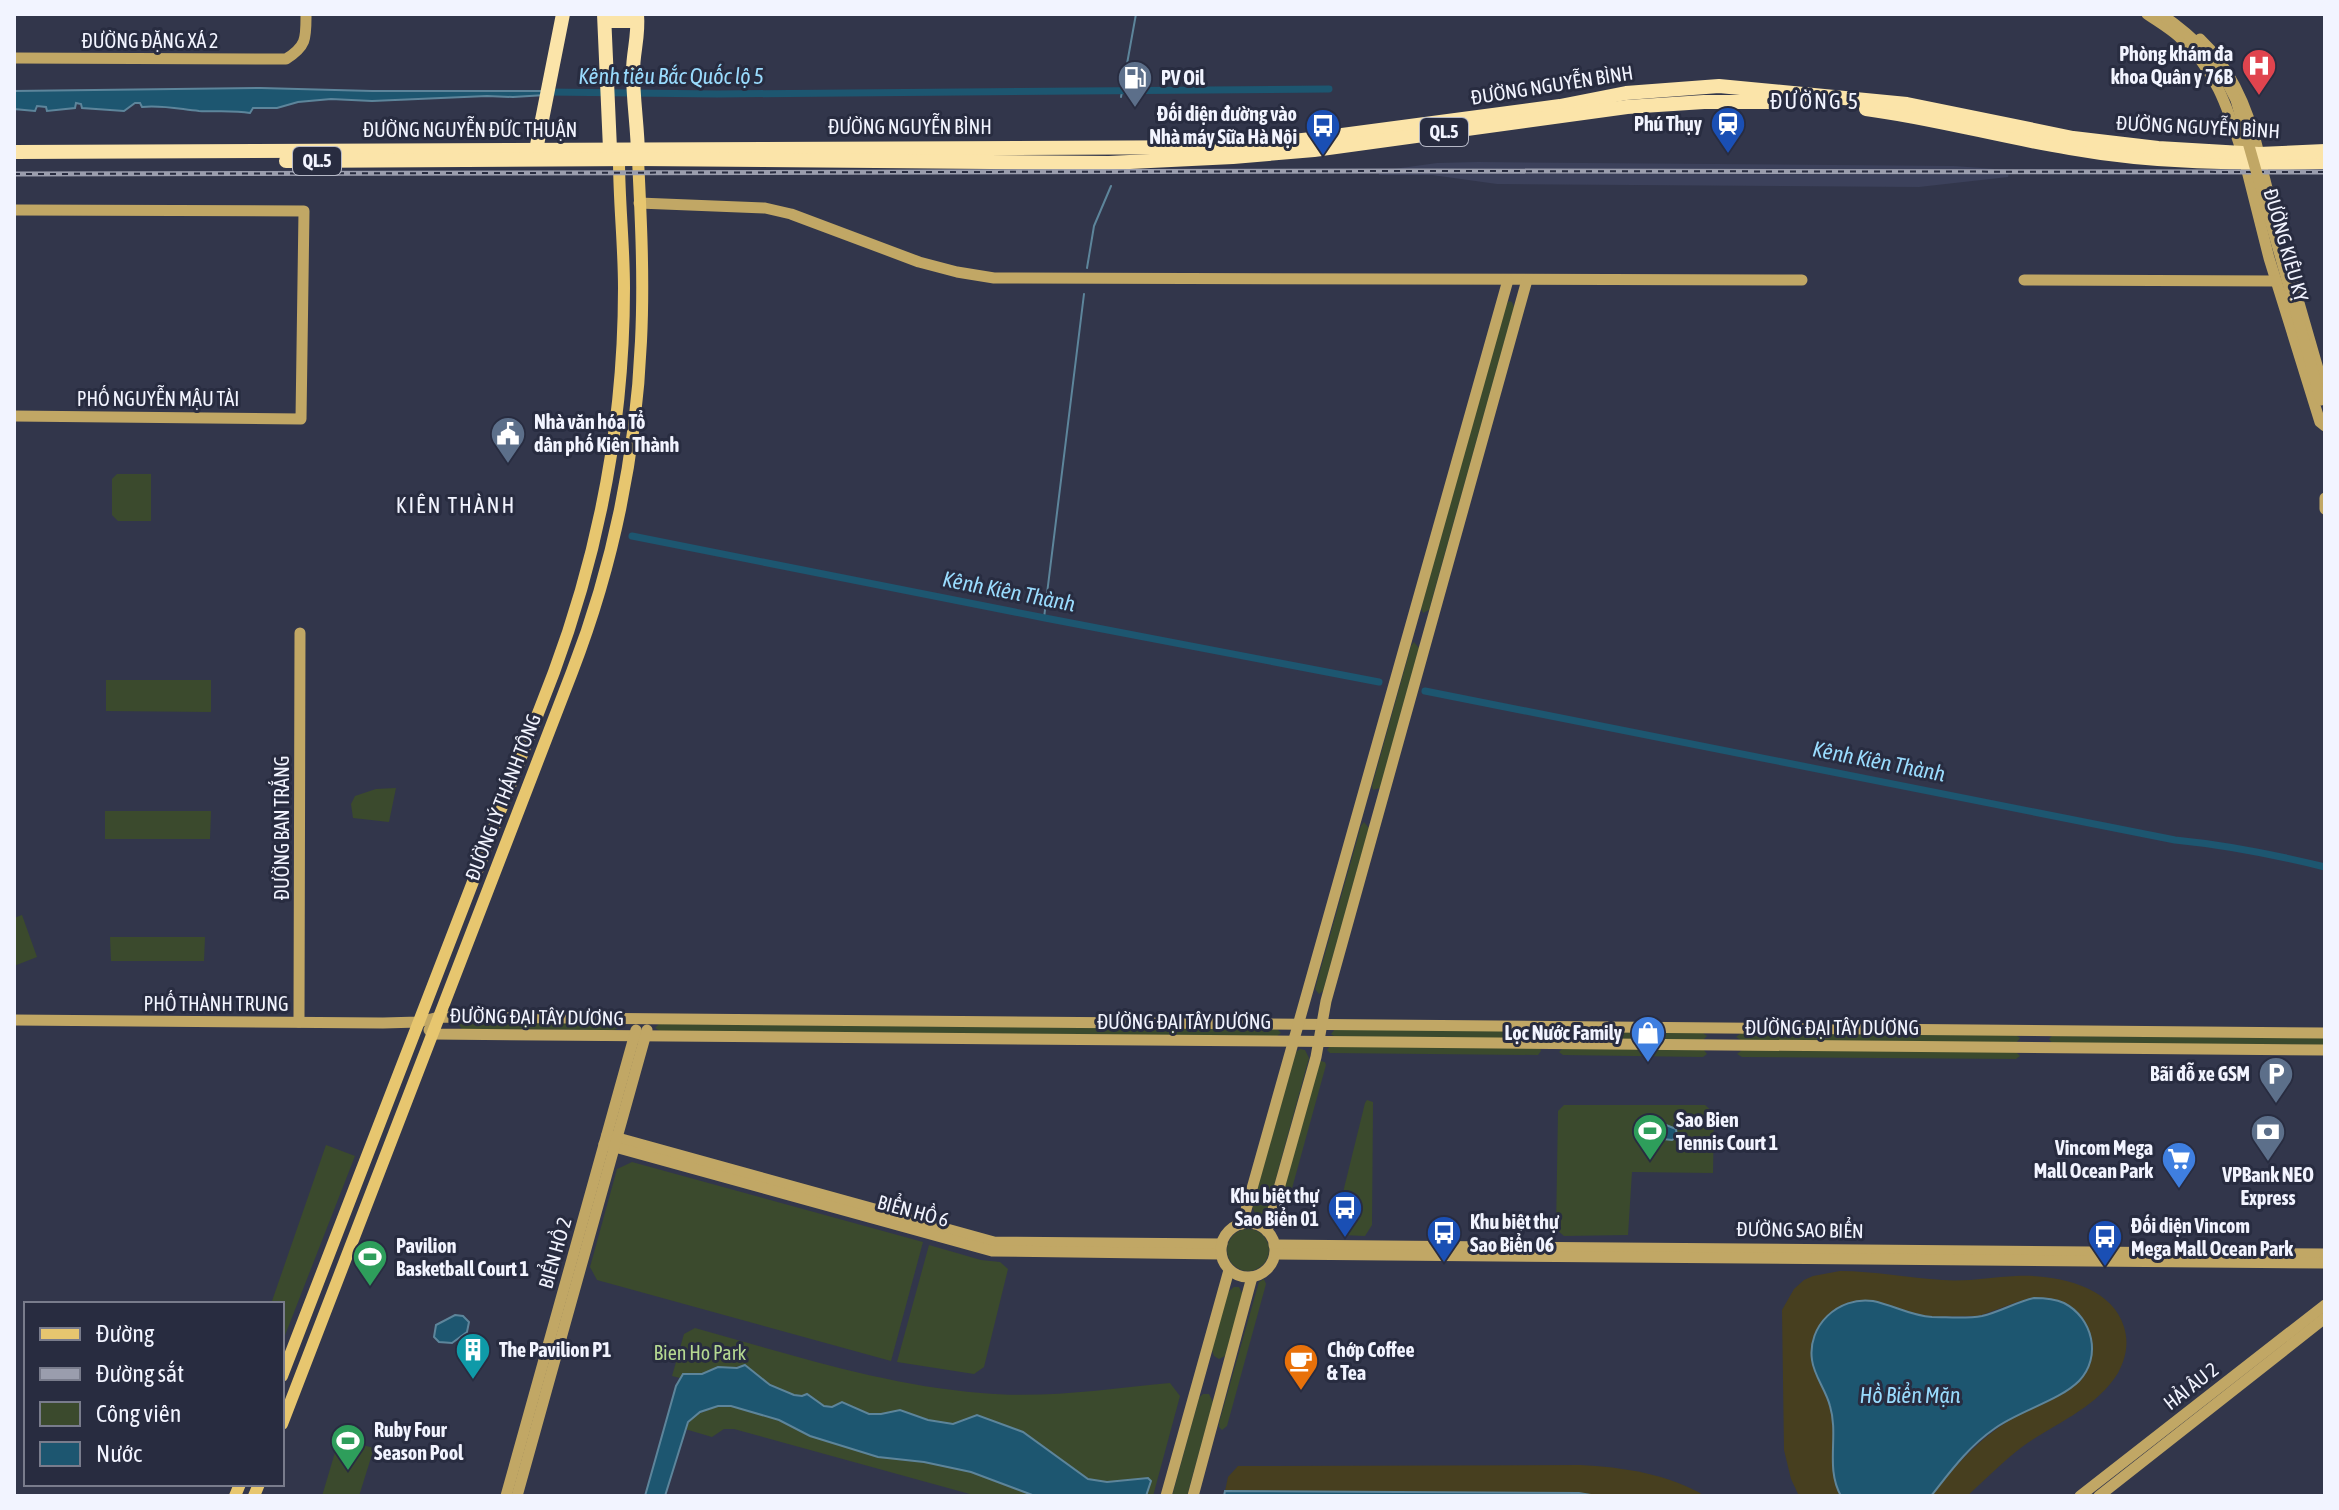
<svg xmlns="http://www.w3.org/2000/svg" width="2339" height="1510" viewBox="0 0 2339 1510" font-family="'Asap Condensed',sans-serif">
<rect width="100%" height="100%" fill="#32364b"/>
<path fill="#3c415b" d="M 1478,162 L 1954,166 L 2008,170 L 2009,173 L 2008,177 L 1919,187 L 1497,184 L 1432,175 L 1379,175 L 1379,171 L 1437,163 Z"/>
<g fill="#3b4a2d">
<path d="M 1509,301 L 1512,302 L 1514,307 L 1429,610 L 1423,613 L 1421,608 L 1506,305 Z"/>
<path d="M 117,474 L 151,474 L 151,521 L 118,521 L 112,515 L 112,479 Z"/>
<path d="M 1414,642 L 1419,648 L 1380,788 L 1373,790 L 1372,786 L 1411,646 Z"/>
<path d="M 106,680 L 211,680 L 211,712 L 106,711 Z"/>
<path d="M 396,788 L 389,822 L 353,818 L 351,804 L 355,796 L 376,789 Z"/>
<path d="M 105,811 L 211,811 L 210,839 L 105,839 Z"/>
<path d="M 1364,822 L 1369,828 L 1323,991 L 1319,994 L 1315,989 L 1361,826 Z"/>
<path d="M 22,915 L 37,957 L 14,966 L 14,918 Z"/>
<path d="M 110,937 L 205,937 L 204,961 L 111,961 Z"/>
<path d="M 464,1022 L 614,1023 L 620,1027 L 614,1030 L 462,1029 L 459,1025 Z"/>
<path d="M 659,1024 L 1277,1029 L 1281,1033 L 1277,1036 L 660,1031 L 655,1028 Z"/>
<path d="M 1335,1029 L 1703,1033 L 1707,1036 L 1703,1040 L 1335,1037 L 1331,1034 Z"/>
<path d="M 1741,1033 L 2016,1035 L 2020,1038 L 2016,1043 L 1741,1040 L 1736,1037 Z"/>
<path d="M 2052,1036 L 2325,1038 L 2325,1045 L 2052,1043 L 2049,1039 Z"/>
<path d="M 1330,1046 L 1540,1048 L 1541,1051 L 1538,1055 L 1330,1053 L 1327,1050 Z"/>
<path d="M 1563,1048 L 1703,1049 L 1707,1054 L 1703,1057 L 1563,1055 L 1559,1052 Z"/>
<path d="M 1300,1049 L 1305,1050 L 1309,1058 L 1267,1211 L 1260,1215 L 1255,1213 L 1252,1206 L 1296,1052 Z"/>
<path d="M 1742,1050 L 2016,1052 L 2020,1056 L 2016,1059 L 1742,1057 L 1737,1054 Z"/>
<path d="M 1320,1061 L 1325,1062 L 1326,1065 L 1283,1221 L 1279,1224 L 1275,1220 Z"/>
<path d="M 1367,1100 L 1373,1102 L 1372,1225 L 1365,1236 L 1342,1235 L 1335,1225 L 1365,1103 Z"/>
<path d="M 1564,1105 L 1705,1105 L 1714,1113 L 1713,1173 L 1632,1172 L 1628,1235 L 1564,1236 L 1556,1229 L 1558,1111 Z"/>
<path d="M 326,1145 L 355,1156 L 282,1343 L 282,1304 L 271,1304 Z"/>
<path d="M 632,1162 L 923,1242 L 891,1361 L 597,1280 L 590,1267 L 617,1169 Z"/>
<circle cx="1248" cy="1250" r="21"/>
<path d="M 929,1245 L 981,1260 L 1000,1262 L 1008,1269 L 984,1367 L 974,1374 L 897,1362 Z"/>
<path d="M 1264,1279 L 1266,1284 L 1227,1426 L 1222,1430 L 1219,1427 L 1219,1423 L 1259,1282 Z"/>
<path d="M 1234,1287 L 1239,1287 L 1243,1295 L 1225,1356 L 1219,1359 L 1214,1356 L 1212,1350 L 1228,1292 Z"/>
<path d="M 695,1328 C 789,1354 883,1385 981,1393 C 1044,1399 1107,1389 1170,1383 L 1180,1396 L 1153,1496 L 1146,1496 L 1150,1481 L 1148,1478 L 1107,1482 L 1088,1479 L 1023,1432 L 977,1415 L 953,1424 L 928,1420 L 900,1410 L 881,1414 L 869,1414 L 842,1402 L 832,1407 L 823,1406 L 810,1395 L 794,1395 L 770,1385 L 745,1365 L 702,1374 L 686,1373 L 680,1378 L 672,1376 L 684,1334 Z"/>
<path d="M 1203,1394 L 1209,1394 L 1213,1402 L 1187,1496 L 1172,1496 L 1199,1398 Z"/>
<path d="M 718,1406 L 731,1406 L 779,1420 L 811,1436 L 878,1457 L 924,1462 L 971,1472 L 1035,1496 L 977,1496 L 734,1429 L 724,1429 L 712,1437 L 685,1429 L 693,1416 Z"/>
<path d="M 339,1439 L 374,1448 L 359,1496 L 322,1496 Z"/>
</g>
<g fill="#473f1f">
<path d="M 1840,1271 C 1874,1271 1908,1278 1943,1280 C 1967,1282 1992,1277 2016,1276 C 2054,1274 2112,1285 2124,1327 C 2129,1343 2126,1358 2118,1373 C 2096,1409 2053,1424 2022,1447 C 2002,1462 1985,1480 1967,1496 L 1931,1496 C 1958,1462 1981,1437 2019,1414 L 2020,1301 L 1979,1316 L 1928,1317 L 1901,1311 L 1815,1334 C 1806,1371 1825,1377 1832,1410 C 1838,1439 1827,1469 1841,1496 L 1799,1496 L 1791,1479 L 1784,1450 L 1782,1310 L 1794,1289 L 1804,1280 L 1813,1276 Z"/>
<path d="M 1580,1465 C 1622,1467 1669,1474 1705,1496 L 1225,1491 L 1228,1477 L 1238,1466 Z"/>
</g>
<g fill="#1d5670" stroke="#5d859b" stroke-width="2">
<path d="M 261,88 L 372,91 L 552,91 L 546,95 L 513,97 L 487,96 L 372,101 L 331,99 L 298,102 L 277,108 L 253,108 L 250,113 C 233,110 216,112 199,111 C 179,109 162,105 142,107 L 140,103 L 135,103 L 124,111 L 82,108 L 81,104 L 76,103 L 75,108 L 47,111 L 46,107 L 37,106 L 35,111 L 14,109 L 14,91 Z"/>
<path d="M 1661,1123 L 1676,1129 L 1677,1137 L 1672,1140 L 1663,1139 L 1656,1146 L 1649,1140 L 1640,1139 L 1639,1133 L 1643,1129 L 1651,1129 Z"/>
<path d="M 2034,1298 C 2044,1298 2055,1299 2064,1303 C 2093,1318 2102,1357 2079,1381 C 2059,1401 2018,1411 1994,1429 C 1968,1447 1950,1472 1931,1496 L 1841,1496 C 1825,1468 1839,1436 1830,1406 C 1826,1390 1814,1376 1812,1360 C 1807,1326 1838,1296 1873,1301 C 1893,1305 1911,1316 1932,1317 C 1948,1317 1966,1319 1982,1316 C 2000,1312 2016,1302 2034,1298 Z"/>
<path d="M 455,1315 L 463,1316 L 469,1322 L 467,1332 L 452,1343 L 439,1342 L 434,1337 L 436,1325 Z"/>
<path d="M 745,1365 L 770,1385 L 794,1395 L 802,1396 L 807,1394 L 824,1406 L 832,1407 L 842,1402 L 869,1414 L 881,1414 L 900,1410 L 928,1420 L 953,1424 L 977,1415 L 1023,1432 L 1088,1479 L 1107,1482 L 1148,1478 L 1151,1481 L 1146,1496 L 1035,1496 L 971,1472 L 924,1462 L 878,1457 L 810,1436 L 779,1420 L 731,1406 L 718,1406 L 700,1412 L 688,1422 L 665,1496 L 645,1496 L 676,1386 L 683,1374 L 702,1374 L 718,1367 L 737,1368 Z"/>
<path d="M 1225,1491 L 1579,1493 L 1597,1496 L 1224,1496 Z"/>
</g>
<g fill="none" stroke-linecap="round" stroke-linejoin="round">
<g stroke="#5d859b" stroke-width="2">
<path d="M 1121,97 L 1136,14"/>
<path d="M 1087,268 L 1094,226 L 1111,186"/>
<path d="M 1044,618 L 1084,294"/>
</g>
<g stroke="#1d5670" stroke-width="7">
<path d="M 548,92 L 717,94 L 1329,89"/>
<path d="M 632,536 L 1045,618 L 1379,682"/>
<path d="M 1425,691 L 2175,840 C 2226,845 2276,855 2325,867"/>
</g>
<g stroke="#c1a765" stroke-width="11">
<path d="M 2147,14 C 2157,21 2169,28 2178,36 C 2215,68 2228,108 2242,153"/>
<path d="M 2200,39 C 2232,69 2249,111 2259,154"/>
<path d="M 14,58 L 286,59 C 307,46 306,38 306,14"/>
<path d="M 2245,163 L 2269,258 L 2320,422 L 2325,426"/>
<path d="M 2261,164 L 2272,208"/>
<path d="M 639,203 L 765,208 L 791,214 L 919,262 L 957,272 L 994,278 L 1802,280"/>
<path d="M 14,210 L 304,211 L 301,419 L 14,416"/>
<path d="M 2024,280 L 2276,281"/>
<path d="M 2293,282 L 2325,393"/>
<path d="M 2325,498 L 2325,509"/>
<path d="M 14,1020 L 383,1023 L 419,1022 L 439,1017 L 2325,1033"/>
<path d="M 299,1022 L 300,633"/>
<path d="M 429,1030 L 433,1034 L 2325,1050"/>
<path d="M 607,1135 L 994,1242 L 1222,1244"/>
<path d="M 604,1144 L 992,1251 L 1221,1254"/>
<circle cx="1248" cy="1250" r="27"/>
<path d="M 1242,1224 L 1508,280"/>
<path d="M 1267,1231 L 1316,1057 L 1326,1001 L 1527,280"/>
<path d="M 1274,1245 L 2325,1254"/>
<path d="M 1275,1254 L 2325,1263"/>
<path d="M 506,1496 L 636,1030"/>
<path d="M 517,1496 L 647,1030"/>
<path d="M 1166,1496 L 1229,1270"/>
<path d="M 1193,1496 L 1252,1277"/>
<path d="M 2080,1496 L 2325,1305"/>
<path d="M 2099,1496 L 2325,1318"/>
</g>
<g stroke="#e7c66f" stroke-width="12">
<path d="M 282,1376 L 554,672 C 600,548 624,420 624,288 C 624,245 619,202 619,160"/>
<path d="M 282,1424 L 572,672 C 613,566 636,455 641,341 C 644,280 641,219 638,159"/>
<path d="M 235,1496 L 240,1484"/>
<path d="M 254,1496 L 259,1484"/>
</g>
<g stroke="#fbe4a9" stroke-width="14">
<path d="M 604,14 L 610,149 L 617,156"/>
<path d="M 637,14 C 639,37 633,51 633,72 C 633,101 638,129 638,157"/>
<path d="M 605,21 L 637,21"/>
<path d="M 1866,109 C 1935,118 2001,137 2070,148 C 2154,163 2240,164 2325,162"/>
<path d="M 536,150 L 563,14"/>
<path d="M 14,152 L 1233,147 L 1312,139 L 1560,106 L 1626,93 L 1719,86 L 1907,104 L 2073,138 L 2158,148 L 2259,154 L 2325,151"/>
<path d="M 286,161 L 638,159 L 1109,163 L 1233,157 L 1314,150 L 1627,107 L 1704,102 L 1774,102"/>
</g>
<defs>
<path id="rail" d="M 14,174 L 1411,171 L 2325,172"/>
</defs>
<use href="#rail" stroke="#9a9dad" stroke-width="5"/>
<use href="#rail" stroke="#282c40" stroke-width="2" stroke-dasharray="6" stroke-linecap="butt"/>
<path stroke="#c1a765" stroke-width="11" d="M 2161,14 C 2197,39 2217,60 2236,100 L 2321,400"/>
</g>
<defs>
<symbol id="hospital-pin" viewBox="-11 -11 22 30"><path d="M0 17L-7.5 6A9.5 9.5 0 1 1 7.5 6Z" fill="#e0444e" stroke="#282c40"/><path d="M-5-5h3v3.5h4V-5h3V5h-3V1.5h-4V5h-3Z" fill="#fff"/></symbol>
<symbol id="fuel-pin" viewBox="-11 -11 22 30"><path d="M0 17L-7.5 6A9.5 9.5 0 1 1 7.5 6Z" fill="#5c6f8a" stroke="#282c40"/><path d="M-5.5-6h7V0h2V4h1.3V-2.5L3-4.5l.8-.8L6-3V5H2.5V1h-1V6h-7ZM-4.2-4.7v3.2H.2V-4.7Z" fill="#fff"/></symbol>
<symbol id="station-pin" viewBox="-11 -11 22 30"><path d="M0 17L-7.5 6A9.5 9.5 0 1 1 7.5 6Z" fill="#1a4fb4" stroke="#282c40"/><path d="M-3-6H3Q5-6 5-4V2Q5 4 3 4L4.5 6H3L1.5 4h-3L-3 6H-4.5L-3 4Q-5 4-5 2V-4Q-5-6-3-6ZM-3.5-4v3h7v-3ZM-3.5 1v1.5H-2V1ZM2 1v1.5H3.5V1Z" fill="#fff"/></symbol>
<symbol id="bus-pin" viewBox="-11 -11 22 30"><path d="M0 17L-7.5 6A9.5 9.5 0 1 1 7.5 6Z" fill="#1a4fb4" stroke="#282c40"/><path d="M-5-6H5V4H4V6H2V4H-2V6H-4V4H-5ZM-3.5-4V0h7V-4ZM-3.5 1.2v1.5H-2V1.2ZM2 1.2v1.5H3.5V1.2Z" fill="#fff"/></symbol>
<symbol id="civic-pin" viewBox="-11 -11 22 30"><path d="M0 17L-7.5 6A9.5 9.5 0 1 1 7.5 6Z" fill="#5c6f8a" stroke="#282c40"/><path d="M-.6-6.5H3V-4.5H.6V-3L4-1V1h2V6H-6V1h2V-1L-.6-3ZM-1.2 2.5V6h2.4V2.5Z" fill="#fff"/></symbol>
<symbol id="shop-pin" viewBox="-11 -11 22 30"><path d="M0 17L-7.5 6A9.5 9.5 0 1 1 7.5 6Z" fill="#3f7fe0" stroke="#282c40"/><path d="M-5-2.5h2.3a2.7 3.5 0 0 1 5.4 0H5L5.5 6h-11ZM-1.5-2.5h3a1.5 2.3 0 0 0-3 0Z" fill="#fff"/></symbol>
<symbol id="parking-pin" viewBox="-11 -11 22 30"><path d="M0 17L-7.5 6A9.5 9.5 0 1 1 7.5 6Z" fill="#5c6f8a" stroke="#282c40"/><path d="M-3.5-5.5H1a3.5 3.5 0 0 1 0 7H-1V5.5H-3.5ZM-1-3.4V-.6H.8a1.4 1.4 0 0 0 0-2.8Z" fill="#fff"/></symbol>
<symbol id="stadium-pin" viewBox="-11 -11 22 30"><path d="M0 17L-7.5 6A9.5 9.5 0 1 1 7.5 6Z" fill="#2e9e5b" stroke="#282c40"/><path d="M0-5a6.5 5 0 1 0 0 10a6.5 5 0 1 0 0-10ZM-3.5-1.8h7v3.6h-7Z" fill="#fff"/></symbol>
<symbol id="bank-pin" viewBox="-11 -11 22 30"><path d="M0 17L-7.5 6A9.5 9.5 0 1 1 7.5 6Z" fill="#5c6f8a" stroke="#282c40"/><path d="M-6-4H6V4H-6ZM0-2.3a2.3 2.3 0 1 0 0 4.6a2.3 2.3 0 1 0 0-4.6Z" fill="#fff"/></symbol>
<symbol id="supermarket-pin" viewBox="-11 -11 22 30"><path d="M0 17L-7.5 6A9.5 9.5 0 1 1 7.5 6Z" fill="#3f7fe0" stroke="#282c40"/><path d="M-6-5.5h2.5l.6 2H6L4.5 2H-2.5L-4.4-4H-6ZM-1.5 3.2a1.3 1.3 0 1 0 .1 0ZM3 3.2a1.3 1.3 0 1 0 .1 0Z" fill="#fff"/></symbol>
<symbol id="building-pin" viewBox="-11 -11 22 30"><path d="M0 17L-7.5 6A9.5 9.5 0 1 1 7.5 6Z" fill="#0f9aa8" stroke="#282c40"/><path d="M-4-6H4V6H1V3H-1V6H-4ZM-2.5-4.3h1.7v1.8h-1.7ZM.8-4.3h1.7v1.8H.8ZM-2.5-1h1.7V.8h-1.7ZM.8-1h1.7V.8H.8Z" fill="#fff"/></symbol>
<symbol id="cafe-pin" viewBox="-11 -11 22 30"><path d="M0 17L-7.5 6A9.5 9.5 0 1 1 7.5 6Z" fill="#e8710a" stroke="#282c40"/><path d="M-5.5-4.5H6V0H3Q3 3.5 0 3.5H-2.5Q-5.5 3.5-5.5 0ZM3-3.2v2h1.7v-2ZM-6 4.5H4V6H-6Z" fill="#fff"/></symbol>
</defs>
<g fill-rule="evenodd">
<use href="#hospital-pin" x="2239" y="46" width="40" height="54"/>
<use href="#fuel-pin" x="1115" y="58" width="40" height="54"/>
<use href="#station-pin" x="1708" y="104" width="40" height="54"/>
<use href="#bus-pin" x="1303" y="106" width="40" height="54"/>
<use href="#civic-pin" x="488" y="414" width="40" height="54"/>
<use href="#shop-pin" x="1628" y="1013" width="40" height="54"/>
<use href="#parking-pin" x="2256" y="1054" width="40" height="54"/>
<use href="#stadium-pin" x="1630" y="1111" width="40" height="54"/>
<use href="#bank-pin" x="2248" y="1112" width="40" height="54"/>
<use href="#supermarket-pin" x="2159" y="1139" width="40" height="54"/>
<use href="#bus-pin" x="1325" y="1188" width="40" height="54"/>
<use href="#bus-pin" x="1424" y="1213" width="40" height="54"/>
<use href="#bus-pin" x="2085" y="1217" width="40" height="54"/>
<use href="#stadium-pin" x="350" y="1237" width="40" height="54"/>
<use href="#building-pin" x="453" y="1330" width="40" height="54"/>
<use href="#cafe-pin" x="1281" y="1341" width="40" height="54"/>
<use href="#stadium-pin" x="328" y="1421" width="40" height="54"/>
</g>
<g text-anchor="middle" stroke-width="6" stroke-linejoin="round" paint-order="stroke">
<g fill="#282c40" stroke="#b5b8c6" stroke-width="2">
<rect x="1420" y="118" width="48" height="28" rx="6"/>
<rect x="293" y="147" width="48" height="28" rx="6"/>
</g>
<g font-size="18" font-weight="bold" fill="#f2f4ff">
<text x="1444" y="138">QL.5</text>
<text x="317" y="167">QL.5</text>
</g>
<g font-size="20" fill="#f2f4ff" stroke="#282c40">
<text x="150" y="48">ĐƯỜNG ĐẶNG XÁ 2</text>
<text transform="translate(1552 85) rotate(-9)" y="7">ĐƯỜNG NGUYỄN BÌNH</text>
<text x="910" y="134">ĐƯỜNG NGUYỄN BÌNH</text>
<text transform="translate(2198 127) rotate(3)" y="7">ĐƯỜNG NGUYỄN BÌNH</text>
<text x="470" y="137">ĐƯỜNG NGUYỄN ĐỨC THUẬN</text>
<text transform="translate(2286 245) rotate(74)" y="7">ĐƯỜNG KIÊU KỴ</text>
<text x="158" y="406">PHỐ NGUYỄN MẬU TÀI</text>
<text transform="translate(503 797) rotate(-69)" y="7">ĐƯỜNG LÝ THÁNH TÔNG</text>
<text transform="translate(282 828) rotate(-90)" y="7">ĐƯỜNG BAN TRẮNG</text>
<text x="216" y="1011">PHỐ THÀNH TRUNG</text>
<text transform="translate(537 1017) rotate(1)" y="7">ĐƯỜNG ĐẠI TÂY DƯƠNG</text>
<text x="1184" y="1029">ĐƯỜNG ĐẠI TÂY DƯƠNG</text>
<text x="1832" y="1035">ĐƯỜNG ĐẠI TÂY DƯƠNG</text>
<text transform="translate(913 1211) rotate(15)" y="7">BIỂN HỒ 6</text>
<text transform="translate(1800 1230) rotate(1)" y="7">ĐƯỜNG SAO BIỂN</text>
<text transform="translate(555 1253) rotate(-74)" y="7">BIỂN HỒ 2</text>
<text transform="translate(2191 1386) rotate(-38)" y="7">HẢI ÂU 2</text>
</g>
<g font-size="20" font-weight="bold" fill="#f2f4ff" stroke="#282c40" text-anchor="start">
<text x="2233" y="61" text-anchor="end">Phòng khám đa<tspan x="2233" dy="23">khoa Quân y 76B</tspan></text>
<text x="1161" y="85">PV Oil</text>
<text x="1297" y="121" text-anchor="end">Đối diện đường vào<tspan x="1297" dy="23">Nhà máy Sữa Hà Nội</tspan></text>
<text x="1702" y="131" text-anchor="end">Phú Thụy</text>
<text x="534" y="429">Nhà văn hóa Tổ<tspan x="534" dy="23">dân phố Kiên Thành</tspan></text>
<text x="1622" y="1040" text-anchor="end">Lọc Nước Family</text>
<text x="2250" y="1081" text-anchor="end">Bãi đỗ xe GSM</text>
<text x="1676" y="1127">Sao Bien<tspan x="1676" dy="23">Tennis Court 1</tspan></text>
<text x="2153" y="1155" text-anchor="end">Vincom Mega<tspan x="2153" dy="23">Mall Ocean Park</tspan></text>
<text x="2268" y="1182" text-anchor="middle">VPBank NEO<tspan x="2268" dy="23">Express</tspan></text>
<text x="1319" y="1203" text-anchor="end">Khu biệt thự<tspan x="1319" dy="23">Sao Biển 01</tspan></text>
<text x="1470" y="1229">Khu biệt thự<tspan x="1470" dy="23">Sao Biển 06</tspan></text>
<text x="2131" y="1233">Đối diện Vincom<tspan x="2131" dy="23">Mega Mall Ocean Park</tspan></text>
<text x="396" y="1253">Pavilion<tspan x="396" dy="23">Basketball Court 1</tspan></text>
<text x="499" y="1357">The Pavilion P1</text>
<text x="1327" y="1357">Chớp Coffee<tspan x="1327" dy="23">&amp; Tea</tspan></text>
<text x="374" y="1437">Ruby Four<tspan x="374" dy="23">Season Pool</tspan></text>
</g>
<g font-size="20" fill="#b5d991" stroke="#282c40">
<text x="700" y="1360">Bien Ho Park</text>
</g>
<g font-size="22" font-style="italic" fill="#99dbfd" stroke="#282c40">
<text x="671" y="84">Kênh tiêu Bắc Quốc lộ 5</text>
<text transform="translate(1009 591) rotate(11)" y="8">Kênh Kiên Thành</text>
<text transform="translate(1879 761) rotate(11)" y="8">Kênh Kiên Thành</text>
<text x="1910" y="1403">Hồ Biển Mặn</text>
</g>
<g font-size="22" letter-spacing="2" fill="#f2f4ff" stroke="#282c40">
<text x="1815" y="109">ĐƯỜNG 5</text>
<text x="456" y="513">KIÊN THÀNH</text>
</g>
</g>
<rect width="2339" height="1510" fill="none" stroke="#f2f4ff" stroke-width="32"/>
<rect x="24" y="1302" width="260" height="184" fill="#282c40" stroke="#797c8c" stroke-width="2"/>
<rect x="40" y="1328" width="40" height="12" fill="#e7c66f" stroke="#797c8c" stroke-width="2"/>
<text x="96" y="1342" font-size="24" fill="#f2f4ff">Đường</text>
<rect x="40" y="1368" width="40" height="12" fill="#9a9dad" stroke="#797c8c" stroke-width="2"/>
<text x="96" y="1382" font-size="24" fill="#f2f4ff">Đường sắt</text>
<rect x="40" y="1402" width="40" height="24" fill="#3b4a2d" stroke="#797c8c" stroke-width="2"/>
<text x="96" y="1422" font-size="24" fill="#f2f4ff">Công viên</text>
<rect x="40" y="1442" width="40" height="24" fill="#1d5670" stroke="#797c8c" stroke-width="2"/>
<text x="96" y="1462" font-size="24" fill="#f2f4ff">Nước</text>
</svg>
